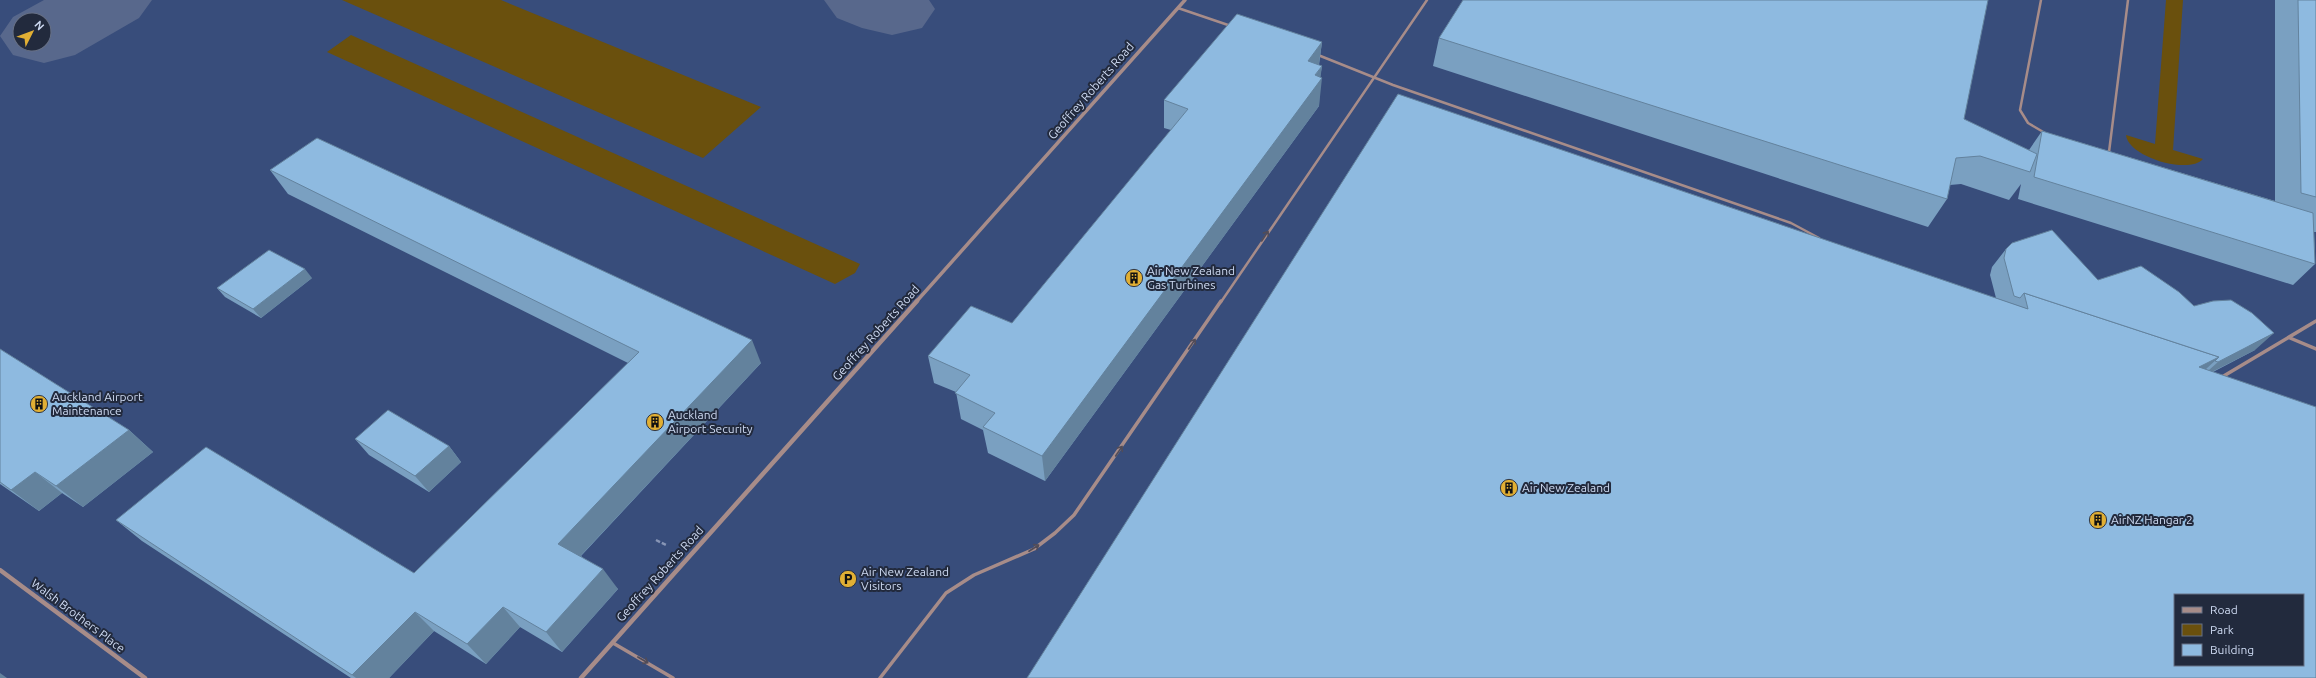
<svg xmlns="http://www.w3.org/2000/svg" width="2316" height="678" viewBox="0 0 2316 678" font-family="Ubuntu,sans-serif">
<rect width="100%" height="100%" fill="#31436b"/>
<path fill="#384d7b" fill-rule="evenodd" d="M 0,0 L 2316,0 L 2316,678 L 0,678 ZM 20,20 L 44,20 L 44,44 L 20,44 ZM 2175,595 L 2303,595 L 2303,665 L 2175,665 Z"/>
<g fill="#6a500d">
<path d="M 342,0 L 501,0 L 761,107 L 703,158 Z"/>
<path d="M 2166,0 L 2183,0 L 2173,150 L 2203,159 C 2189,175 2128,157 2126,135 L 2155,144 Z"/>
<path d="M 351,35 L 860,264 L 855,273 L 835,284 L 327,52 Z"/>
</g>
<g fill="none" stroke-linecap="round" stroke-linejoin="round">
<g fill="#58688c" fill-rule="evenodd">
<path d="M 44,0 L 152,0 L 139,18 L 75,55 L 44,63 L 13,55 L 0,36 L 13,17 ZM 20,20 L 44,20 L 44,44 L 20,44 Z"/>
<path d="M 824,0 L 929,0 L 935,9 L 922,28 L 892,35 L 862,28 L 837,18 Z"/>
</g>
<path stroke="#8795b5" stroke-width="2.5" stroke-dasharray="4.5 2" stroke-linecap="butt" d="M 656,540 L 666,545"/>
<g stroke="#a78c89" stroke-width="2.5">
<path d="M 2041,0 L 2020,110 L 2028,123 L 2045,133"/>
<path d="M 1178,8 L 1231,26"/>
<path d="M 1318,55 L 1393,85 L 1791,223 L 1819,238"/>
<path d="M 2106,152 L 2109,152 L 2128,0"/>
<path d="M 1221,302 L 1427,0"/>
</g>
<g stroke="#a78c89" stroke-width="3.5">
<path d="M 2290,338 L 2316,349"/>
<path d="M 2222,377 L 2316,321"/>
<path d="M 613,643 L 673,678"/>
<path d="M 880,678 L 946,593 L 974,575 L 1034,549 L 1055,533 L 1074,515 L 1221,301"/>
</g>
<path stroke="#a78c89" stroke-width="3.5" d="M 916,302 L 1185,0"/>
<g stroke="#a78c89" stroke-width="4.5">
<path d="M 0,570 L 145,678"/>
<path d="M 581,678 L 917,301"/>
</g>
</g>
<g fill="#7aa0c1">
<path d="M 2275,0 L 2316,0 L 2316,232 L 2314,232 L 2315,264 L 2293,285 L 2018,199 L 2021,184 L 2009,200 L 1961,184 L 1950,185 L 1947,199 L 1928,227 L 1433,66 L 1439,38 L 2029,150 L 2042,131 L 2275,201 Z"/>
<path d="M 1322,42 L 1319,65 L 1322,66 L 1320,77 L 1319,106 L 1045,481 L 988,453 L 983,430 L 961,419 L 956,392 L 934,383 L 928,356 L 1012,323 L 1171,130 L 1164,128 L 1164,100 Z"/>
<path d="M 270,170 L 761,363 L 581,556 L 618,589 L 562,652 L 520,627 L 486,664 L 434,631 L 389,678 L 351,678 L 142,541 L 116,520 L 414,573 L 628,363 L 288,194 Z"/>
<path d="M 2006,249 L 2098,280 L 2194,306 L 2255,350 L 2213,372 L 1996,298 L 1990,275 L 1992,267 Z"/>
<path d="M 312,278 L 261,318 L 225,297 L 217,288 Z"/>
<path d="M 0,349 L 129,430 L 153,452 L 83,507 L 62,493 L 39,511 L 0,484 Z"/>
<path d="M 355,439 L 449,446 L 461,462 L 429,492 L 369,455 Z"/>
</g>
<g fill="#63829d">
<path d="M 1322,42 L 1318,70 L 1308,61 Z"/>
<path d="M 1322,66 L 1320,81 L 1322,78 L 1319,106 L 1045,481 L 1042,456 Z"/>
<path d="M 305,269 L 312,278 L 261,318 L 253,309 Z"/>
<path d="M 2274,333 L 2255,350 L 2200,378 L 2218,362 Z"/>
<path d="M 752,340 L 761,363 L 573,564 L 558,544 Z"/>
<path d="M 2219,357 L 2191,383 L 2199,367 Z"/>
<path d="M 129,430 L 153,452 L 83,507 L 56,486 Z"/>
<path d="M 449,446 L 461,462 L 429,492 L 415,476 Z"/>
<path d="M 35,472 L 62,493 L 39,511 L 11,490 Z"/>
<path d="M 603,569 L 618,589 L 562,652 L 546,632 Z"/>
<path d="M 503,607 L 520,627 L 486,664 L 467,644 Z"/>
<path d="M 415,612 L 434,631 L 389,678 L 356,678 L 352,675 Z"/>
<path d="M 0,673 L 7,678 L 0,678 Z"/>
</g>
<g fill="#8ebae0" stroke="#63829d" fill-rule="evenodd">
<path d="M 1463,0 L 1988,0 L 1964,119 L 2037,154 L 2030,172 L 1980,156 L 1956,158 L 1947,199 L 1439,38 Z"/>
<path d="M 2298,0 L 2316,0 L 2316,197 L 2301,193 Z"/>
<path d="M 1237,14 L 1322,42 L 1308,61 L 1322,66 L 1315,75 L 1322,78 L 1042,456 L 983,427 L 995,413 L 955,393 L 970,375 L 928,356 L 971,306 L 1012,323 L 1188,109 L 1164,100 Z"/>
<path d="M 1398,94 L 2028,309 L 2024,293 L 2219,357 L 2199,367 L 2316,407 L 2316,678 L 1027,678 ZM 2175,595 L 2303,595 L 2303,665 L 2175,665 Z"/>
<path d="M 2042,131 L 2313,213 L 2315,264 L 2034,177 Z"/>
<path d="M 317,138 L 752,340 L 558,544 L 603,569 L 546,632 L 503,607 L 467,644 L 415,612 L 352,675 L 116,520 L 206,447 L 414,573 L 639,352 L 270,170 Z"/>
<path d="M 2052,230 L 2098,280 L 2141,266 L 2179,292 L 2194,306 L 2213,301 L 2231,300 L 2252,313 L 2274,333 L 2218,362 L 2215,361 L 2219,357 L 2024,293 L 2020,298 L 2014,296 L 2004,258 L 2006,249 L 2012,243 Z"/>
<path d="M 269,250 L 305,269 L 253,309 L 217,288 Z"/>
<path d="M 0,349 L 129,430 L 56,486 L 35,472 L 11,490 L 0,482 Z"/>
<path d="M 388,410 L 449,446 L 415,476 L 355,439 Z"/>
</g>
<defs><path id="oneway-shaft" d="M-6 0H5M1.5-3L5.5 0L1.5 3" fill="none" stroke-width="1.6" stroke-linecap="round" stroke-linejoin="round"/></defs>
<g stroke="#514c58">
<use href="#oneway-shaft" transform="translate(1265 236) rotate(-56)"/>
<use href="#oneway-shaft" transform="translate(1192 344) rotate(-56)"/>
<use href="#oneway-shaft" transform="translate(1119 451) rotate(-56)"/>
<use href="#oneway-shaft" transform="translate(1034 548) rotate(-33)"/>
<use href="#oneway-shaft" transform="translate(643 660) rotate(30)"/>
</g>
<defs>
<symbol id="building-disc" viewBox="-11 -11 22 22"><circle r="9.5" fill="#e1af34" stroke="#222a3d"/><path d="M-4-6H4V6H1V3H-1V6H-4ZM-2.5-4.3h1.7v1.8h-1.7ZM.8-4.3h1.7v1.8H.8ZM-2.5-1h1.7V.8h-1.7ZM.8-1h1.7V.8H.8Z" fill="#111"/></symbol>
<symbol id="parking-disc" viewBox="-11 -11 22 22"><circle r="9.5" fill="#e1af34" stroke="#222a3d"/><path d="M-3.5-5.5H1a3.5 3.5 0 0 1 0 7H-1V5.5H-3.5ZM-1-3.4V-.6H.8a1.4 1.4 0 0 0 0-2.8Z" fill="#111"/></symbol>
</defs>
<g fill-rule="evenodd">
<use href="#building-disc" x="1124" y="268" width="20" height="20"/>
<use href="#building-disc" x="29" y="394" width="20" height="20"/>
<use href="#building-disc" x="645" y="412" width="20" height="20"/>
<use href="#building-disc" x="1499" y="478" width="20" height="20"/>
<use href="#building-disc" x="2088" y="510" width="20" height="20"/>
<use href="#parking-disc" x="838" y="569" width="20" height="20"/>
</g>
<g text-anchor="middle" stroke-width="4" stroke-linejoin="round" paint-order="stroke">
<g font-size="12" fill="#cedaf2" stroke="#222a3d">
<text transform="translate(1091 91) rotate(-49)" y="4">Geoffrey Roberts Road</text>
<text transform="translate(876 333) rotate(-48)" y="4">Geoffrey Roberts Road</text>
<text transform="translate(660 574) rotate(-48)" y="4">Geoffrey Roberts Road</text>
<text transform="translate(78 616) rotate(37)" y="4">Walsh Brothers Place</text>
</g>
<g font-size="12" fill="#cedaf2" stroke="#222a3d" text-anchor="start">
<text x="1147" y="275">Air New Zealand<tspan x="1147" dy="14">Gas Turbines</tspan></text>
<text x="52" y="401">Auckland Airport<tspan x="52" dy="14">Maintenance</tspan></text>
<text x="668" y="419">Auckland<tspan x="668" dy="14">Airport Security</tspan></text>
<text x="1522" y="492">Air New Zealand</text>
<text x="2111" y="524">AirNZ Hangar 2</text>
<text x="861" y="576">Air New Zealand<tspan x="861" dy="14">Visitors</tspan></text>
</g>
</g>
<rect x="2174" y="594" width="130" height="72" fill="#222a3d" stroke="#677085"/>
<rect x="2182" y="607" width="20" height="6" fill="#a78c89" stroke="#677085"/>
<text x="2210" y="614" font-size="12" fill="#cedaf2">Road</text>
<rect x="2182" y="624" width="20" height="12" fill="#6a500d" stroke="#677085"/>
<text x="2210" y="634" font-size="12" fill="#cedaf2">Park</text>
<rect x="2182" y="644" width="20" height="12" fill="#8ebae0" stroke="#677085"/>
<text x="2210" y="654" font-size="12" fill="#cedaf2">Building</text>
<g transform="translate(32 32) rotate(48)"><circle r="19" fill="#222a3d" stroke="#677085"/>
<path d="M0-3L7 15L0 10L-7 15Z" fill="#e1af34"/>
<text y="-6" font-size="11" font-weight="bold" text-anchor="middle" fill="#cedaf2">N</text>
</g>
</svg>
